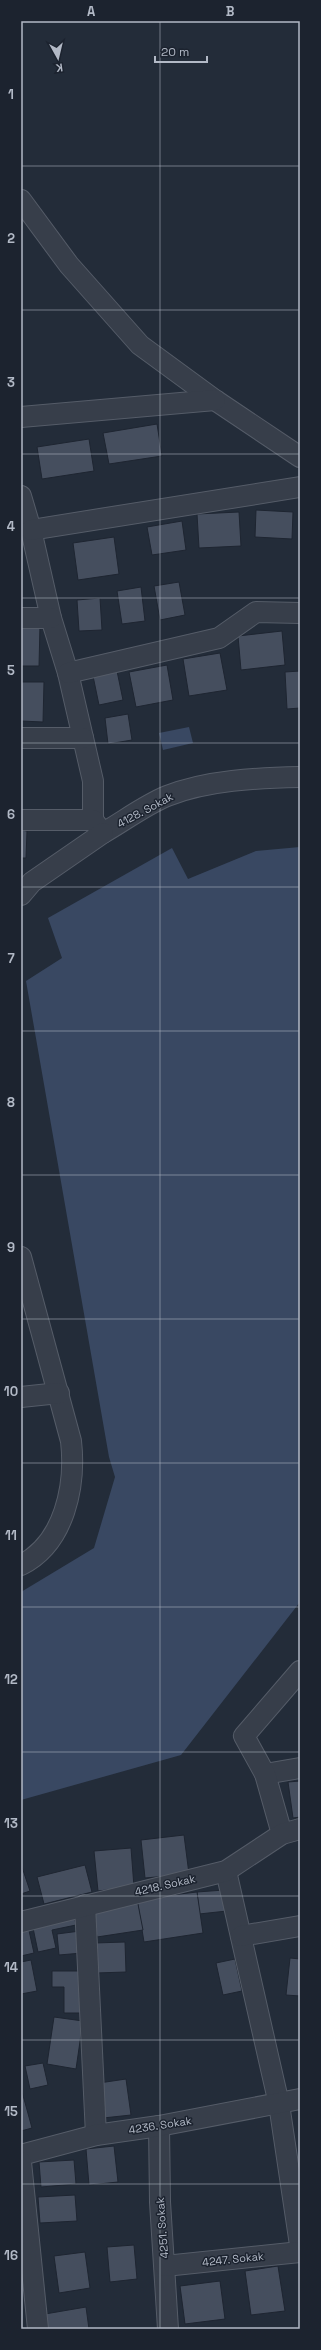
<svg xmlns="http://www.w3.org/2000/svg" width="321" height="2350" viewBox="0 0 321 2350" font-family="'Space Grotesk',sans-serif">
<rect width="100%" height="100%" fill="#232c39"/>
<g fill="#394862">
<path d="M 189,727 L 193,743 L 163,750 L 159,733 Z"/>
<path d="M 300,847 L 300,1602 L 181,1755 L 21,1800 L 21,1592 L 94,1548 L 115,1477 L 109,1457 L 26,981 L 62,958 L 48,918 L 172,848 L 188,879 L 256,851 Z"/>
</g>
<g fill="#454e5e" stroke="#1e2531">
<path d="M 157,424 L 162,456 L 109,464 L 103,433 Z"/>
<path d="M 89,439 L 94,471 L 42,479 L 37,447 Z"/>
<path d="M 256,510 L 293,512 L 292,539 L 255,537 Z"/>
<path d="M 239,512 L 241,546 L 199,548 L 197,514 Z"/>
<path d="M 182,521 L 186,550 L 152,555 L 147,527 Z"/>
<path d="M 114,537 L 119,574 L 78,580 L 73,543 Z"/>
<path d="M 179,582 L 185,615 L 160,620 L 154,586 Z"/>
<path d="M 141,587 L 145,621 L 122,624 L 117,591 Z"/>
<path d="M 100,598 L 102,630 L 79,631 L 77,600 Z"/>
<path d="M 21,625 L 40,625 L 39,666 L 21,666 Z"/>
<path d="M 282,631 L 285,665 L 241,670 L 238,636 Z"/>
<path d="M 220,653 L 227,690 L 189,696 L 183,659 Z"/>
<path d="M 167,665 L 173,700 L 136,707 L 129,672 Z"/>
<path d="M 117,671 L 123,700 L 99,705 L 93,676 Z"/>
<path d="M 300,671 L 300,708 L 287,709 L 285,672 Z"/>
<path d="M 21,682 L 44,682 L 43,722 L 21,721 Z"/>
<path d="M 128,714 L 132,740 L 108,744 L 105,718 Z"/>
<path d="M 21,830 L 27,831 L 26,858 L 21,858 Z"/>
<path d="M 300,1781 L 300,1817 L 293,1818 L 288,1782 Z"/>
<path d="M 184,1835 L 189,1874 L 145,1878 L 141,1840 Z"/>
<path d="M 131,1848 L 134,1887 L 98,1891 L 94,1851 Z"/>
<path d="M 21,1864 L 30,1891 L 21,1894 Z"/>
<path d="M 85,1865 L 92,1892 L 44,1904 L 37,1877 Z"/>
<path d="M 224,1890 L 227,1911 L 199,1914 L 197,1892 Z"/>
<path d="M 197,1892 L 203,1933 L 144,1942 L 137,1899 Z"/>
<path d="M 137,1899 L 143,1930 L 97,1937 L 92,1906 Z"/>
<path d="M 74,1914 L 76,1925 L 52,1930 L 56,1948 L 38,1952 L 32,1923 Z"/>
<path d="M 28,1926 L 34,1953 L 21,1956 L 21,1928 Z"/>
<path d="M 80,1931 L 82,1953 L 59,1955 L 57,1934 Z"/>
<path d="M 125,1942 L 126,1972 L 96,1973 L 95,1943 Z"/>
<path d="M 290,1958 L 300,1959 L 300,1996 L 286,1995 Z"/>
<path d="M 235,1959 L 242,1991 L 223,1995 L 216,1963 Z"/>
<path d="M 31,1960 L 37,1991 L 21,1994 L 21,1962 Z"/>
<path d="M 52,1971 L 83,1971 L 83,2013 L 64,2013 L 64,1987 L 52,1987 Z"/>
<path d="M 54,2017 L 83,2021 L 76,2069 L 47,2064 Z"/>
<path d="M 43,2063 L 48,2085 L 30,2089 L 25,2066 Z"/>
<path d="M 126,2079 L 131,2115 L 103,2118 L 99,2083 Z"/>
<path d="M 21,2088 L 32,2128 L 21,2131 Z"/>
<path d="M 114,2146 L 118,2182 L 89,2185 L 86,2149 Z"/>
<path d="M 74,2160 L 76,2184 L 41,2187 L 39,2162 Z"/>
<path d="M 75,2195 L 77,2221 L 40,2223 L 38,2197 Z"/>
<path d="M 134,2245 L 137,2279 L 110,2282 L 107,2247 Z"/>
<path d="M 85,2252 L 90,2288 L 59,2293 L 54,2256 Z"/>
<path d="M 278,2266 L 285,2311 L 251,2315 L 245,2271 Z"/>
<path d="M 220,2281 L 225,2319 L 185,2324 L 180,2286 Z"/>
<path d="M 86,2307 L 89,2329 L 47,2329 L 45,2314 Z"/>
</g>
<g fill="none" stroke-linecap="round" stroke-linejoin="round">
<defs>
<g id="minor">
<path d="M 21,200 L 69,265 L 140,345 L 215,400 L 300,457"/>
<path d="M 21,417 L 215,400"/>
<path d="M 21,496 L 31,530 L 51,618 L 68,673 L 93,781 L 93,820"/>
<path d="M 31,530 L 300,487"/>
<path d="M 21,618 L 51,618"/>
<path d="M 68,673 L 219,638 L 256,612 L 300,613"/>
<path d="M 21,738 L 83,738"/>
<path d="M 21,820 L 93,820 L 103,833 C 124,821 145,805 167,796 C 207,780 257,778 300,777"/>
<path d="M 21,895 L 32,882 L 103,833"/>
<path d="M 21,1257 L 71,1441 C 76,1485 65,1543 21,1565"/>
<path d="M 21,1397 L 59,1393"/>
<path d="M 265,1774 L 300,1768"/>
<path d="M 282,1834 L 265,1774 L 244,1736 L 300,1671"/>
<path d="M 226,1871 L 279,2104 L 300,2245"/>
<path d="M 85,1905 L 96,2135"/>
<path d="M 21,1922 L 226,1871 L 282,1834 L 300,1829"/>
<path d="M 241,1936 L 300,1926"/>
<path d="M 159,2126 L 160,2202 L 168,2329"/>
<path d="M 21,2155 L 96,2135 L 159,2126 L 300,2099"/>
<path d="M 21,2162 L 38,2329"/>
<path d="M 165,2266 L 300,2252"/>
</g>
</defs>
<use href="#minor" stroke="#555c68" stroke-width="22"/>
<use href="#minor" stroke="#373e4a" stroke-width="20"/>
</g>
<path fill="none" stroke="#b2b9c6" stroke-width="1" stroke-opacity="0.55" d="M 160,21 L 160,2329M 21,166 L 300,166M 21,310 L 300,310M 21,454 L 300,454M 21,598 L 300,598M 21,743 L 300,743M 21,887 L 300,887M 21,1031 L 300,1031M 21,1175 L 300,1175M 21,1319 L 300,1319M 21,1463 L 300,1463M 21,1607 L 300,1607M 21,1752 L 300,1752M 21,1896 L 300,1896M 21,2040 L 300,2040M 21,2184 L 300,2184"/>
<g text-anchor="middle" stroke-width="3" stroke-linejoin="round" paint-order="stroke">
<g font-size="11" fill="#b2b9c6" stroke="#1c232f">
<text transform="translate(145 810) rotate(-28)" y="4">4128. Sokak</text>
<text transform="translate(165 1885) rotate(-13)" y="4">4218. Sokak</text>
<text transform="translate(160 2125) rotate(-9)" y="4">4236. Sokak</text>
<text transform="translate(162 2228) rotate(-94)" y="4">4251. Sokak</text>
<text transform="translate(233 2259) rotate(-6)" y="4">4247. Sokak</text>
</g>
</g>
<rect width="321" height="2350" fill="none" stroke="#1c232f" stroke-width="44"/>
<g transform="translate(58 58) rotate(172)" stroke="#1c232f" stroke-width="3" paint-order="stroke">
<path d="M0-3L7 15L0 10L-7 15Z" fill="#b2b9c6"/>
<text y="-6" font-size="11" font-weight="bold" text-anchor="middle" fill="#b2b9c6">K</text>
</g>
<path d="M155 56v6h52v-6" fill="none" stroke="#b2b9c6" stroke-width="2"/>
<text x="161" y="56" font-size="12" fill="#b2b9c6" stroke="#1c232f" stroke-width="3" paint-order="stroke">20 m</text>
<rect x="22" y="22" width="277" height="2306" fill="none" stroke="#b2b9c6" stroke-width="1.5"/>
<g font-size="13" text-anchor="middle" font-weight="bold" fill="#b2b9c6">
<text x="91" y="16">A</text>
<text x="230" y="16">B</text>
<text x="11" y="99">1</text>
<text x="11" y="243">2</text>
<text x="11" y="387">3</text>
<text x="11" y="531">4</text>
<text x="11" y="675">5</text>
<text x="11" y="819">6</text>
<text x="11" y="963">7</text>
<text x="11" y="1107">8</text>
<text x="11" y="1252">9</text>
<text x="11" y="1396">10</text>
<text x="11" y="1540">11</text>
<text x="11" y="1684">12</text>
<text x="11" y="1828">13</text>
<text x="11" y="1972">14</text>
<text x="11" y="2116">15</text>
<text x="11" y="2260">16</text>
</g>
</svg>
